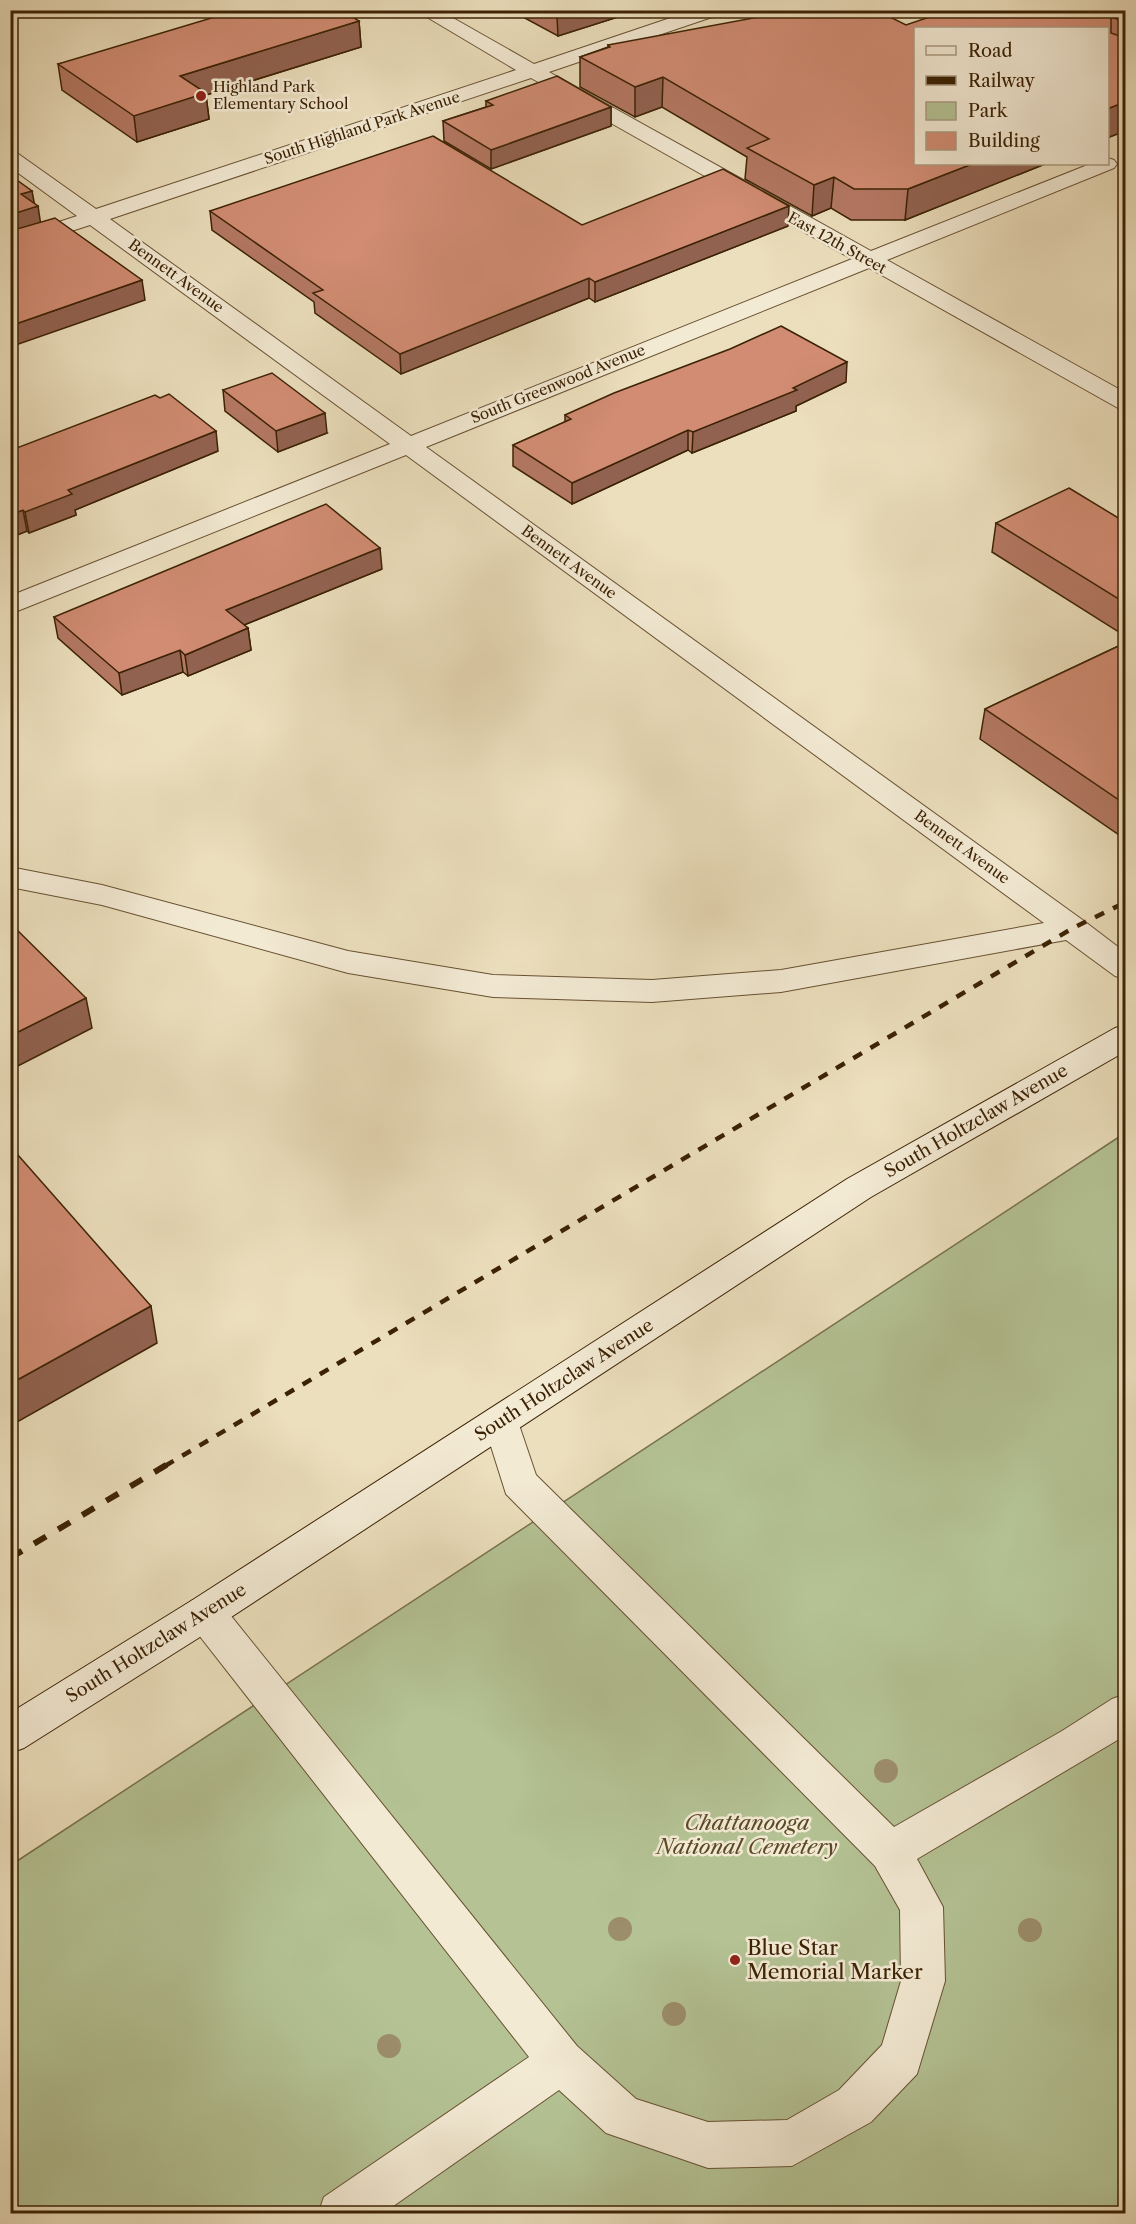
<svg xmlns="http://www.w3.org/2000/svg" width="1136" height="2224" viewBox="0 0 1136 2224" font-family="'Libre Caslon Text',serif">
<rect width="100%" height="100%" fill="#ecdfbd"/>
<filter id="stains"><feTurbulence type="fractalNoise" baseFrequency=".00333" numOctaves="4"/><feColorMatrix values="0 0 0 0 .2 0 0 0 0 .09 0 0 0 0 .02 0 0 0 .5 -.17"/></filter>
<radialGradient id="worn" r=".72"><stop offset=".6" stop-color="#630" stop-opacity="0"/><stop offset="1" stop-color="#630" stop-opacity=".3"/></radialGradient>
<path fill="#b4c294" stroke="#78724c" stroke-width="1.5" d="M 1125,1133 L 1125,2213 L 11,2214 L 11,1865 Z"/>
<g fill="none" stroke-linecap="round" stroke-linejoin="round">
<defs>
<g id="minor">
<path d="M 415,10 L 439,10 L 534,64 L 694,10 L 723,10 L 721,14 L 549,72 L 871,251 L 1090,164 L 1108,164 L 1108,158 L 1114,160 L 1117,164 L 1114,168 L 887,260 L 1126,393 L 1126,410 L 1118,408 L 869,268 L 426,447 L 1084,921 L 1126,953 L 1126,979 L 1115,976 L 1066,940 L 781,992 L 652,1002 L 493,997 L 348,973 L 102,905 L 10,887 L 10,867 L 102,885 L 348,951 L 493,975 L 652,980 L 781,970 L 1044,923 L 406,455 L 10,614 L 10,596 L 390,444 L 90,225 L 10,251 L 10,238 L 77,216 L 10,167 L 10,151 L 17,153 L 96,209 L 516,70 ZM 531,78 L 852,259 L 411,436 L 110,219 Z"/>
<path d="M 501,1406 L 514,1410 L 536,1475 L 894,1827 L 1062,1731 L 1112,1699 L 1126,1694 L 1126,1735 L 917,1859 L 943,1907 L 945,1981 L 917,2074 L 871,2122 L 792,2166 L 708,2168 L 606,2133 L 559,2090 L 382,2214 L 318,2214 L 324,2197 L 529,2057 L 191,1625 L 185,1613 L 191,1601 L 205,1596 L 219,1601 L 577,2046 L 636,2099 L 708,2122 L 787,2120 L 839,2090 L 882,2045 L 901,1981 L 900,1910 L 875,1866 L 506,1494 L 483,1421 L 488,1410 Z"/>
</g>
<path id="secondary" d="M 1126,1025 L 1126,1051 L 871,1197 L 219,1625 L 24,1748 L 10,1753 L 10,1713 L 191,1601 L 847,1179 L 1115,1028 Z"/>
</defs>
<use href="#minor" stroke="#685132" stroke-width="2"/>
<use href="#secondary" stroke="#3c2204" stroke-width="2"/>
<use href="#minor" fill="#f3ead4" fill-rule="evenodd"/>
<use href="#secondary" fill="#f3ead4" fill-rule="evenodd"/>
<path stroke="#3c2204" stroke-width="4.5" stroke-dasharray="10 10" stroke-linecap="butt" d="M 165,1466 L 1073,928 L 1126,902"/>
<path stroke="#3c2204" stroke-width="6" stroke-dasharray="14 14" stroke-linecap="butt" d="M 10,1558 L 168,1464"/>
</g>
<g fill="#9c8d6b">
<circle cx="886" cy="1771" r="12"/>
<circle cx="620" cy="1929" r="12"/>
<circle cx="1030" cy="1930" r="12"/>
<circle cx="674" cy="2014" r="12"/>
<circle cx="389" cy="2046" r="12"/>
</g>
<g fill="#b47863" stroke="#3c2204" stroke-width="1.5">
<path d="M 510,10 L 618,10 L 618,17 L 558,36 Z"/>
<path d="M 1125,10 L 1125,131 L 1107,138 L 915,164 L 1045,164 L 905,220 L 851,220 L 831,208 L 812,216 L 745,179 L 747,157 L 662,107 L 635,117 L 580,87 L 580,57 L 608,47 L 608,45 Z"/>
<path d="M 359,21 L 361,47 L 206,95 L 209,119 L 137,142 L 62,90 L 58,64 Z"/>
<path d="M 486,101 L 611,107 L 611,126 L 491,169 L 444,141 L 443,121 L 486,107 Z"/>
<path d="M 210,211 L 582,225 L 788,226 L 595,302 L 589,298 L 401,374 L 315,313 L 314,302 L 212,230 Z"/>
<path d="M 846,382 L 796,406 L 796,411 L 692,453 L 688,450 L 572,504 L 513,466 L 513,445 L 565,422 L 565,415 Z"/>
<path d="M 223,390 L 327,433 L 278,452 L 225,411 Z"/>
<path d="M 10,442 L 17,448 L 218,451 L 75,510 L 76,515 L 29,533 L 27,531 L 10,538 Z"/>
<path d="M 1125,522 L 1125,636 L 992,552 L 996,523 Z"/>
<path d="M 382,569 L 244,625 L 248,628 L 251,650 L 188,676 L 183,672 L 122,695 L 58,638 L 54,617 Z"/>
<path d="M 1125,643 L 1125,839 L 980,739 L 985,709 Z"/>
</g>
<g fill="#926250" stroke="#3c2204" stroke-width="1.5">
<path d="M 579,10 L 618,10 L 618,17 L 558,36 L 557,17 Z"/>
<path d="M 359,21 L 361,47 L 206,95 L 209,119 L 137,142 L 134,116 L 180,76 Z"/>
<path d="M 663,77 L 662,107 L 635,117 L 635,87 Z"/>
<path d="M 1125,102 L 1125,131 L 1107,138 L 1107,109 Z"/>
<path d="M 611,107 L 611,126 L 491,169 L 491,150 Z"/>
<path d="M 972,164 L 1045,164 L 905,220 L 908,189 Z"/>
<path d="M 834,177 L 831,208 L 812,216 L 814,185 Z"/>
<path d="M 32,191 L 35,207 L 38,206 L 41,226 L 10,236 L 10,215 L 21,194 Z"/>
<path d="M 789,206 L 788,226 L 595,302 L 595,282 Z"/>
<path d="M 589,278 L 589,298 L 401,374 L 400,354 Z"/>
<path d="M 142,280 L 145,300 L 10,347 L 10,326 Z"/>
<path d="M 847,362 L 846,382 L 796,406 L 796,411 L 692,453 L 693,432 Z"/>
<path d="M 325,413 L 327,433 L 278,452 L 276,431 Z"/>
<path d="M 688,430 L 688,450 L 572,504 L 572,483 Z"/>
<path d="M 216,431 L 218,451 L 75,510 L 76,515 L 29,533 L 25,512 L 68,490 Z"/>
<path d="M 23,510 L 27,531 L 10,538 L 10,515 Z"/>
<path d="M 380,548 L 382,569 L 229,631 L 226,610 Z"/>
<path d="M 248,628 L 251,650 L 188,676 L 185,655 Z"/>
<path d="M 180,650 L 183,672 L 122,695 L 119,673 Z"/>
<path d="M 86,998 L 92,1028 L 10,1070 L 10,1036 Z"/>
<path d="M 151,1306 L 157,1343 L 10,1426 L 10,1384 Z"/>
</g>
<g fill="#d18c73" stroke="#3c2204" stroke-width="1.5">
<path d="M 238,10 L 342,10 L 359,21 L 180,76 L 206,93 L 134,116 L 58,64 Z"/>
<path d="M 545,10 L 579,10 L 557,17 Z"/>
<path d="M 796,10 L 876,10 L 906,25 L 950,10 L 1125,10 L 1125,22 L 1111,17 L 1111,33 L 1125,38 L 1125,102 L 1107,109 L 1107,28 L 915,28 L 915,164 L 972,164 L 908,189 L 854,189 L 834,177 L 814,185 L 747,148 L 769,139 L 663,77 L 635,87 L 580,57 L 610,47 L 608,45 Z"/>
<path d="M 557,76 L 611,107 L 491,150 L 443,121 L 493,105 L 486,101 Z"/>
<path d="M 433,136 L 582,225 L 723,169 L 789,206 L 595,282 L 589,278 L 400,354 L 313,293 L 323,290 L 210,211 Z"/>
<path d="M 10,175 L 32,191 L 21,194 L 38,206 L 10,215 Z"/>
<path d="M 55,218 L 142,280 L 10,326 L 10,231 Z"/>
<path d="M 781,326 L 847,362 L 793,388 L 797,390 L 693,432 L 688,430 L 572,483 L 513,445 L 571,419 L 565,415 L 614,393 L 730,349 Z"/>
<path d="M 272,373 L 325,413 L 276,431 L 223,390 Z"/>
<path d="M 169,394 L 216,431 L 68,490 L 72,494 L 25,512 L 23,510 L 10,515 L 10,442 L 17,448 L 155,395 L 160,398 Z"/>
<path d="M 1069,488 L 1125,522 L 1125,603 L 996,523 Z"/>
<path d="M 326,504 L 380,548 L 226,610 L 248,628 L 185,655 L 180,650 L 119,673 L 54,617 Z"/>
<path d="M 1125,643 L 1125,804 L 985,709 Z"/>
<path d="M 10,923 L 86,998 L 10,1036 Z"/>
<path d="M 10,1146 L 151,1306 L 10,1384 Z"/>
</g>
<g fill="#8f2418" stroke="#f3ead4" stroke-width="2">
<circle cx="201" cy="96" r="6"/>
<circle cx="735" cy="1960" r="6"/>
</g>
<g text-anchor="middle" stroke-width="5" stroke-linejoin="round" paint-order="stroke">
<g font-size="15" fill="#3c2204" stroke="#f3ead4" text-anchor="start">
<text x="213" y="92">Highland Park<tspan x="213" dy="17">Elementary School</tspan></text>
</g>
<g font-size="15" fill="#3c2204" stroke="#f3ead4">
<text transform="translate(362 128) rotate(-18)" y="5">South Highland Park Avenue</text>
<text transform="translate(837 243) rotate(29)" y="5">East 12th Street</text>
<text transform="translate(176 276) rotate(36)" y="5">Bennett Avenue</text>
<text transform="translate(558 384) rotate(-22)" y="5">South Greenwood Avenue</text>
<text transform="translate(569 562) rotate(36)" y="5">Bennett Avenue</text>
<text transform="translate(962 847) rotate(36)" y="5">Bennett Avenue</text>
</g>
<g font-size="18" fill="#3c2204" stroke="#f3ead4">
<text transform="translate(976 1121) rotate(-30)" y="6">South Holtzclaw Avenue</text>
<text transform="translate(564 1380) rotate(-33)" y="6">South Holtzclaw Avenue</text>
<text transform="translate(156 1643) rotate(-32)" y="6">South Holtzclaw Avenue</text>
</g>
<g font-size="21" font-style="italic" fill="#5a4a28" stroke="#f3ead4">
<text x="747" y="1830">Chattanooga<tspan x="747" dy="24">National Cemetery</tspan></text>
</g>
<g font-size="21" fill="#3c2204" stroke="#f3ead4" text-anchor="start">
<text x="747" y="1955">Blue Star<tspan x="747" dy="24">Memorial Marker</tspan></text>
</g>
</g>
<rect width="1136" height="2224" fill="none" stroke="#ecdfbd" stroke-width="36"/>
<rect x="12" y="12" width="1112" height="2200" fill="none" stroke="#3c2204" stroke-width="3"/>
<rect x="18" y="18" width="1100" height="2188" fill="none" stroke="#3c2204" stroke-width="1.5"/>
<rect x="914" y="27" width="195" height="138" fill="#f3ead4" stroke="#aa9a81" stroke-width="1.5"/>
<rect x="926" y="46" width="30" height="9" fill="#f3ead4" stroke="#aa9a81" stroke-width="1.5"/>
<text x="968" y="57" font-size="18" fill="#3c2204">Road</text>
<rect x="926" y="76" width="30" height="9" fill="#3c2204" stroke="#aa9a81" stroke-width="1.5"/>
<text x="968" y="87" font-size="18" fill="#3c2204">Railway</text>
<rect x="926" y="102" width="30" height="18" fill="#b4c294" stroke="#aa9a81" stroke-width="1.5"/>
<text x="968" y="117" font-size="18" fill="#3c2204">Park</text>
<rect x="926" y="132" width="30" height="18" fill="#d18c73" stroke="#aa9a81" stroke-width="1.5"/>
<text x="968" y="147" font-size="18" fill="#3c2204">Building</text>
<rect width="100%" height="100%" filter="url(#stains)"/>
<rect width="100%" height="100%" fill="url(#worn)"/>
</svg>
